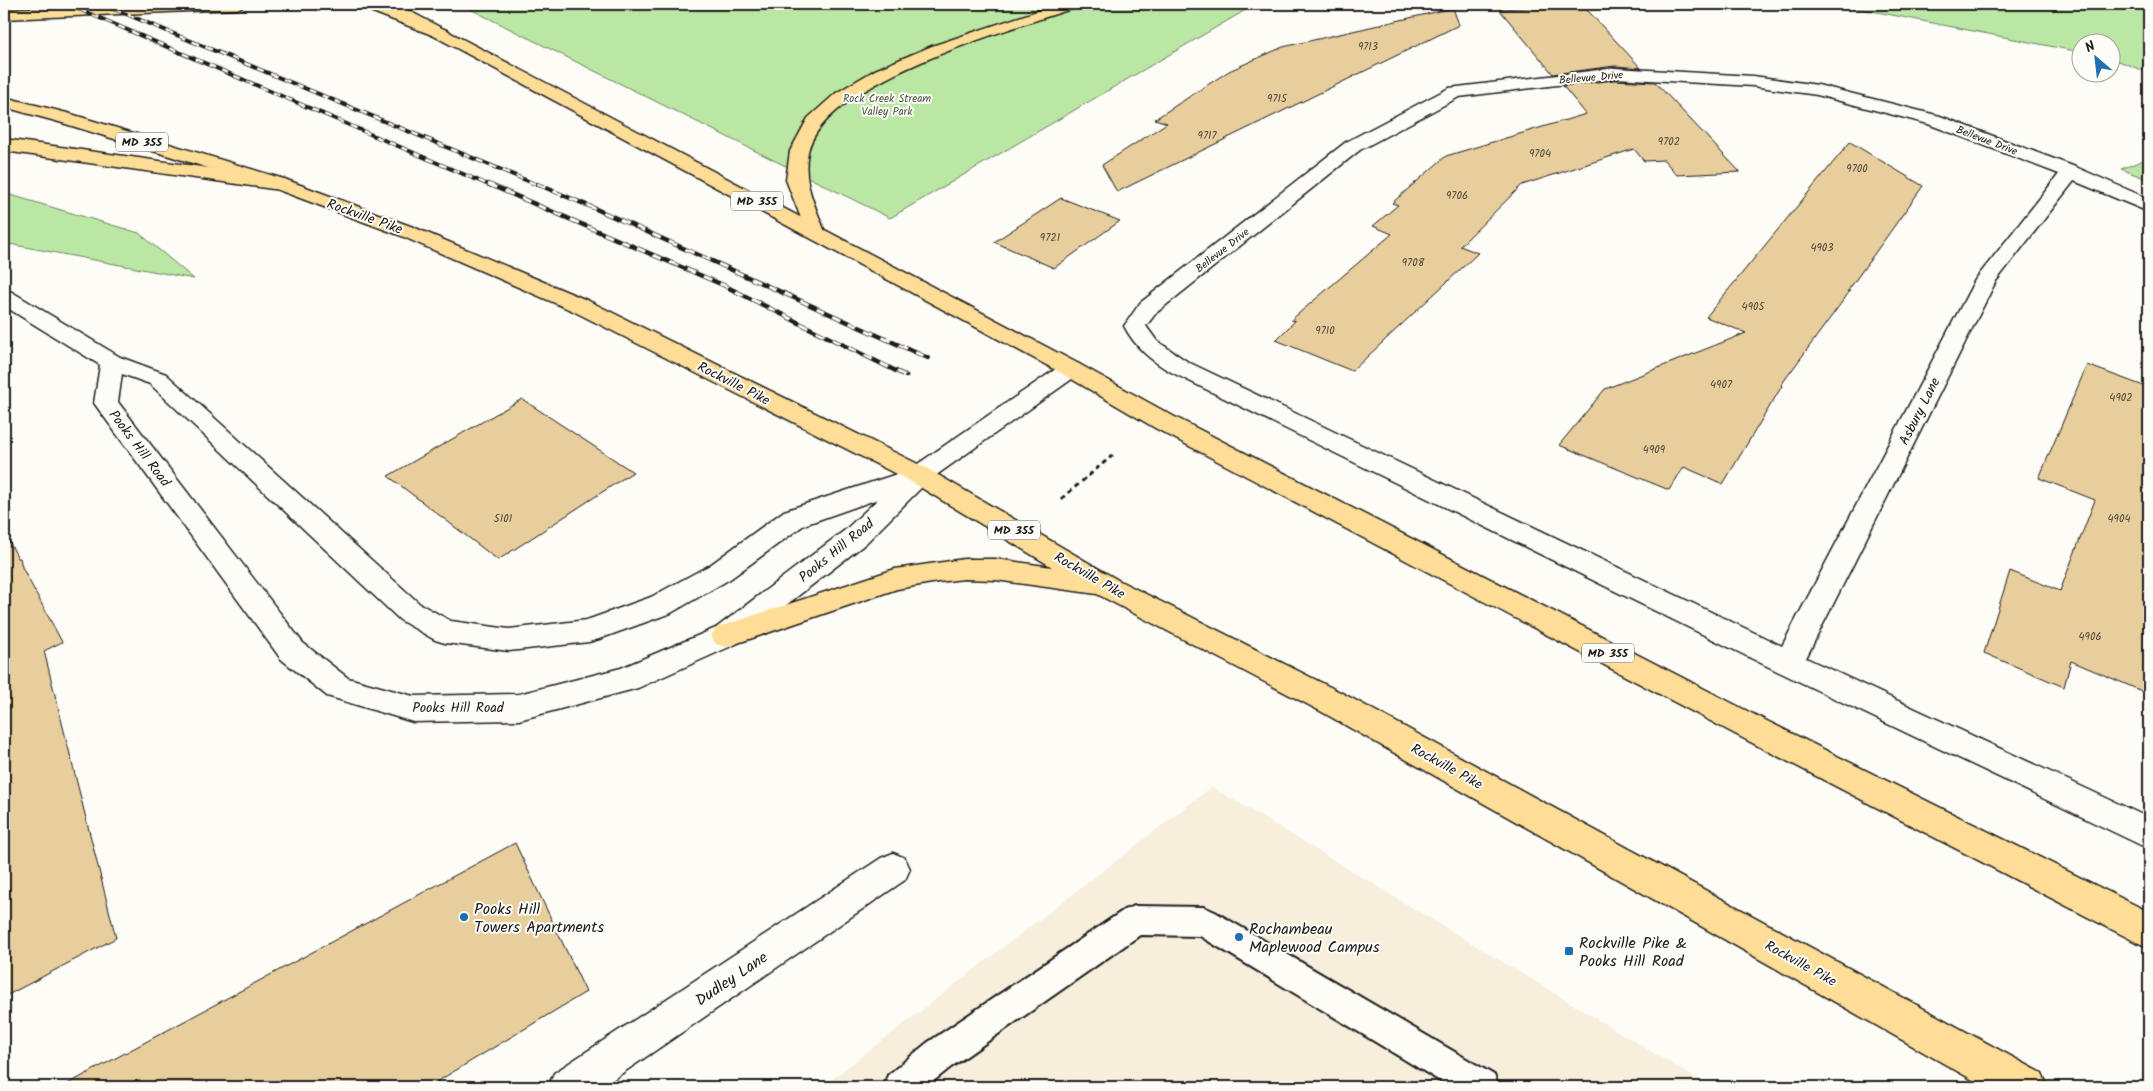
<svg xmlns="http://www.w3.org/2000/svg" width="2153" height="1091" viewBox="0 0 2153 1091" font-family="Kalam,sans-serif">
<rect width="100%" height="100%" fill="#fdfcf7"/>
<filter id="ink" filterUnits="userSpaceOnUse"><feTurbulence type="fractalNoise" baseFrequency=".02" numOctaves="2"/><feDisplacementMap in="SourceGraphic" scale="10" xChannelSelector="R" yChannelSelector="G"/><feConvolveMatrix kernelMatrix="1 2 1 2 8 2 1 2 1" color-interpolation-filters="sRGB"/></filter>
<g filter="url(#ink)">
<path fill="#f7eedc" d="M 1212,787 L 1710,1087 L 822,1087 Z"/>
<g fill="#bbe7a4" stroke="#6c8260">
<path d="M 460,4 L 1256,4 L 890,218 Z"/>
<path d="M 1836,4 L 2149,4 L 2149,73 L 2111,58 L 2110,42 L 2080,42 L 2080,52 Z"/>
<path d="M 2149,158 L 2149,180 L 2121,169 Z"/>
<path d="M 4,193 L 139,233 L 194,279 L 4,243 Z"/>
</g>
<g fill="#e8ce9d" stroke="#1c1c1c">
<path d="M 1580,5 L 1589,12 L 1641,68 L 1615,66 L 1553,74 L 1499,9 Z"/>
<path d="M 1453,8 L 1459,25 L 1117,192 L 1102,165 L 1167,123 L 1155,119 L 1229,71 L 1283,47 Z"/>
<path d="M 1615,80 L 1655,82 L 1740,172 L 1677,175 L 1664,160 L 1644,161 L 1634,149 L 1522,185 L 1460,246 L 1478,253 L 1352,371 L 1276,340 L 1295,321 L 1291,320 L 1392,234 L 1373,226 L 1398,205 L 1392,203 L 1446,156 L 1586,114 L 1563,86 Z"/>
<path d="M 1850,142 L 1923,186 L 1847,292 L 1850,291 L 1781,385 L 1782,386 L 1723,484 L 1684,467 L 1669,490 L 1559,445 L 1605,389 L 1746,333 L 1706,317 Z"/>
<path d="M 1061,198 L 1120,221 L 1054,268 L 994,242 Z"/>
<path d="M 2087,365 L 2149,388 L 2149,694 L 2071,661 L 2064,687 L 1984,653 L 2010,571 L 2060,591 L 2095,500 L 2039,478 Z"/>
<path d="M 522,399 L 633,472 L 498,560 L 388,476 Z"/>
<path d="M 4,532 L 18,558 L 20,558 L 22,567 L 62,642 L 44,651 L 116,938 L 4,997 Z"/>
<path d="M 515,843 L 586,992 L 428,1087 L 62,1087 Z"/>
</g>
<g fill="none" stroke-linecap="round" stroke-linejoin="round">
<defs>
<path id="service" d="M 1135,906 L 1204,907 L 1215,912 L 1494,1075 L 1499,1087 L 1450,1087 L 1200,936 L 1140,935 L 951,1067 L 926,1087 L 883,1087 L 888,1075 L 927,1043 L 1124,910 Z"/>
<g id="minor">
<path d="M 1615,68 L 1753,76 L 1818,85 L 1940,116 L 2078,168 L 2149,199 L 2149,212 L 2074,181 L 1996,281 L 1806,658 L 2149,818 L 2149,849 L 1777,671 L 1171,372 C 1150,360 1135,347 1124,326 L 1140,303 L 1346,142 L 1449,88 ZM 1615,78 L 1753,86 L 1817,95 L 1928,124 L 2059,174 L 1975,280 L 1782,646 L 1188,362 L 1157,341 L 1146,326 L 1156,313 L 1360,150 L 1459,97 Z"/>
<path d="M 893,853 L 905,858 L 910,869 L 905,880 L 602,1087 L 548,1087 L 554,1073 L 881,858 Z"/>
</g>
<path id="tertiary" d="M 4,290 L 12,292 L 120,357 L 166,374 L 420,604 L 451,621 L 509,629 L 587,620 L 651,597 L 710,565 L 784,511 L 909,470 L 1063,364 L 1071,362 L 1079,364 L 1083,369 L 1079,374 L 928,481 L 865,544 L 736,644 L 638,688 L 519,720 L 413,722 L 327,696 L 281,659 L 94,403 L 100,365 L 4,306 ZM 122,374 L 150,384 L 400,620 L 435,640 L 445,643 L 509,651 L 589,642 L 599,639 L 671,613 L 730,579 L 804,525 L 878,499 L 845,530 L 716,628 L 621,668 L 519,694 L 413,696 L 348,678 L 303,643 L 118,402 Z"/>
<g id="primary">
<path d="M 377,4 L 396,4 L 1079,364 L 1173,416 L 1757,716 L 2149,912 L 2149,947 L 2136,942 L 1735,734 L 1155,428 L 1063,374 L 380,7 Z"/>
<path d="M 4,97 L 71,114 L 287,180 L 413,227 L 589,301 L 928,469 L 1118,580 L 1344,694 L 2042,1073 L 2048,1087 L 1987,1087 L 1980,1084 L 1322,712 L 1097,594 L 996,580 L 964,579 L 938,582 L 897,589 L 726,647 L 716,644 L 711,636 L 716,628 L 895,569 L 964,559 L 996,559 L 1052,567 L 910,481 L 573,311 L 399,235 L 273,188 L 59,122 L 4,107 Z"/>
</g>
<g id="motorway">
<path d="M 134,4 L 245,4 L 242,7 L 237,9 L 4,19 L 4,9 Z"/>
<path d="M 357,4 L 378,4 L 449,31 L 451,34 L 449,37 L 437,37 L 360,7 Z"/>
<path d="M 1058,4 L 1080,4 L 1077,7 C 1013,29 824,80 808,152 C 802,182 815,205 825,232 L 822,236 L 815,238 L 808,236 L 786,180 L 790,151 L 808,118 L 836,93 L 875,70 L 932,46 Z"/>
<path d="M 4,139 L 280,178 L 287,180 L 290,184 L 287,188 L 280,190 L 4,151 Z"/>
</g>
</defs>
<use href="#service" stroke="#1c1c1c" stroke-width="4"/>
<use href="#minor" stroke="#1c1c1c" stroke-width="3"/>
<use href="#tertiary" stroke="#1c1c1c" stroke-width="3"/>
<use href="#primary" stroke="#1c1c1c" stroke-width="3"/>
<use href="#motorway" stroke="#1c1c1c" stroke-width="3"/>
<path stroke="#1c1c1c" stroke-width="3" stroke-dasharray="5 4" stroke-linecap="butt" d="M 1061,499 L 1113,455"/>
<use href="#service" fill="#fdfcf7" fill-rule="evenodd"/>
<use href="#minor" fill="#fdfcf7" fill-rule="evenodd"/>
<use href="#tertiary" fill="#fdfcf7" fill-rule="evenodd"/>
<use href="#primary" fill="#fedd96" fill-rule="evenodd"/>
<use href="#motorway" fill="#fedd96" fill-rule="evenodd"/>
<defs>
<g id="rail-far1">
<path d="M 67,4 L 491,186"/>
<path d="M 102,4 L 540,186"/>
</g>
<g id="rail">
<path d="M 488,184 L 723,285 L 906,376"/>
<path d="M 537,184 L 596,209 L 928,358"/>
</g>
</defs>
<use href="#rail-far1" stroke="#1c1c1c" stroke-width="4"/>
<use href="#rail" stroke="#1c1c1c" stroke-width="4.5"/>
<use href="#rail-far1" stroke="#fdfcf7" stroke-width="2.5" stroke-dasharray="7" stroke-linecap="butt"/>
<use href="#rail" stroke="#fdfcf7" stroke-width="3" stroke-dasharray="9" stroke-linecap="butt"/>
</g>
</g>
<g fill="#1f6fb2" stroke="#fdfcf7" stroke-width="2">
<circle cx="464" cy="917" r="5"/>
<circle cx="1239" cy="937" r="5"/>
<rect x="1564" y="946" width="10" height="10" rx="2.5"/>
</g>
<g text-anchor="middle" stroke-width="4" stroke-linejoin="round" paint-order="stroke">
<g font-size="11" fill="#4f483c">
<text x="1368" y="50">9713</text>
<text x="1277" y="102">9715</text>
<text x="1207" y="139">9717</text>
<text x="1669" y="145">9702</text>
<text x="1540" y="157">9704</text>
<text x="1857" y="172">9700</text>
<text x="1457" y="199">9706</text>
<text x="1050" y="241">9721</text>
<text x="1822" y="251">4903</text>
<text x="1413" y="266">9708</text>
<text x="1753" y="310">4905</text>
<text x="1325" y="334">9710</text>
<text x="1721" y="388">4907</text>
<text x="2121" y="401">4902</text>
<text x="1654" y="453">4909</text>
<text x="503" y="522">5101</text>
<text x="2119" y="522">4904</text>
<text x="2090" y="640">4906</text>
</g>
<g font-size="11" fill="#1c1c1c" stroke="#fdfcf7">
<text transform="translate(1591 77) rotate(-5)" y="4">Bellevue Drive</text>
<text transform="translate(1987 140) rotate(21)" y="4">Bellevue Drive</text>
<text transform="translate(1222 250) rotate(-38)" y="4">Bellevue Drive</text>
</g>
<g font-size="11" fill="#4c5945" stroke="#fdfcf7">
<text x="887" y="102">Rock Creek Stream<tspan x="887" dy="13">Valley Park</tspan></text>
</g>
<g fill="#fdfcf7" stroke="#605f5e" stroke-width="1">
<rect x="116" y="132.5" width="52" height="19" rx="4"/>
<rect x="731" y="191.5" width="52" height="19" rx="4"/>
<rect x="988" y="520.5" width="52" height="19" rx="4"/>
<rect x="1582" y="643.5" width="52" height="19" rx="4"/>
</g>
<g font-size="12" font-weight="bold" fill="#1c1c1c">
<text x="142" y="146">MD 355</text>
<text x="757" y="205">MD 355</text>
<text x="1014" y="534">MD 355</text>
<text x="1608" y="657">MD 355</text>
</g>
<g font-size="14" fill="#1c1c1c" stroke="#fdfcf7">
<text transform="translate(365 216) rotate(20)" y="5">Rockville Pike</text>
<text transform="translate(734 383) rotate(27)" y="5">Rockville Pike</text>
<text transform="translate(1919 411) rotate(-63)" y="5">Asbury Lane</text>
<text transform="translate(140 448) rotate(53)" y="5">Pooks Hill Road</text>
<text transform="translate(836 550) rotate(-39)" y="5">Pooks Hill Road</text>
<text transform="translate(1090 575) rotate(30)" y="5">Rockville Pike</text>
<text x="458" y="712">Pooks Hill Road</text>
<text transform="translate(1447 766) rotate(29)" y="5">Rockville Pike</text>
<text transform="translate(1801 963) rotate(29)" y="5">Rockville Pike</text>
</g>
<g font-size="16" fill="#1c1c1c" stroke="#fdfcf7" text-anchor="start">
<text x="474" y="914">Pooks Hill<tspan x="474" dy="18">Towers Apartments</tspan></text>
<text x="1249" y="934">Rochambeau<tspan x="1249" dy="18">Maplewood Campus</tspan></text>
<text x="1579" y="948">Rockville Pike &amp;<tspan x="1579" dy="18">Pooks Hill Road</tspan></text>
</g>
<g font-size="16" fill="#1c1c1c" stroke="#fdfcf7">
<text transform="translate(731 978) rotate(-34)" y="6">Dudley Lane</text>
</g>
</g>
<rect width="2153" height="1091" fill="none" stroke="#fdfcf7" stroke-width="20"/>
<rect x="10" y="10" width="2133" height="1071" fill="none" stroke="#1c1c1c" stroke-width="2" filter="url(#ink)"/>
<g transform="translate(2096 58) rotate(332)"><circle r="24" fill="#fdfcf7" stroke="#a3a29f"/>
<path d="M0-4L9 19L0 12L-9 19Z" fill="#1f6fb2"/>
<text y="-8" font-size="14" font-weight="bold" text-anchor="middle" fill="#1c1c1c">N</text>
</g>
</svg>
